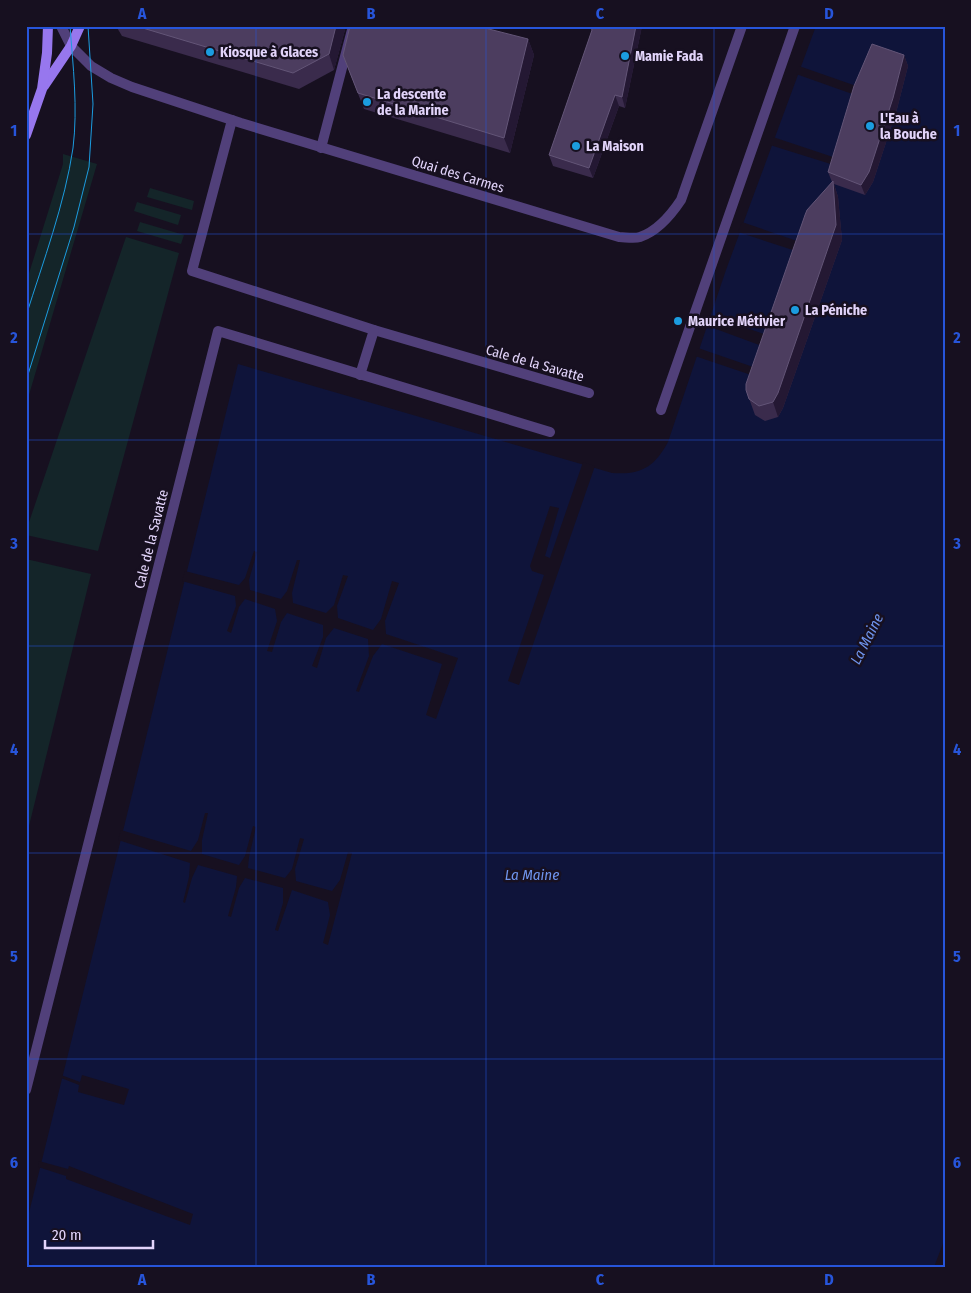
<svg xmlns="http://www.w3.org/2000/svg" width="971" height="1293" viewBox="0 0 971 1293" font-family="'Fira Sans Condensed',sans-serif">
<rect width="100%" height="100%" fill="#171020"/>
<g fill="#142529">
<path d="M 63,154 L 97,164 L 26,405 L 26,283 L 63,164 Z"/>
<path d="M 150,188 L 194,201 L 192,210 L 147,197 Z"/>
<path d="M 137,202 L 181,215 L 178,225 L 134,211 Z"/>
<path d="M 140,222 L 184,235 L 181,244 L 137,231 Z"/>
<path d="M 126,237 L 179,253 L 98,551 L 26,535 L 26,531 Z"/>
<path d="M 26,559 L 91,574 L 26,838 Z"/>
</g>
<path fill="#0f143a" d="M 816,26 L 945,26 L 945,1238 L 934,1267 L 34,1267 L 26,1258 L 26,1225 L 238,364 L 612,473 C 640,475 654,468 668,442 L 726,270 Z"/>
<g fill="#171020">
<path d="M 799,66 L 862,88 L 858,96 L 796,74 Z"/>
<path d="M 773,137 L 839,159 L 837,166 L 770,145 Z"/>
<path d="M 742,222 L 806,244 L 802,253 L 738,232 Z"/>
<path d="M 708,315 L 773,337 L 770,349 L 705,325 Z"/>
<path d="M 698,348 L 762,370 L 760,378 L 695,356 Z"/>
<path d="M 583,462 L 595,466 L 519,685 L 508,681 L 544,575 L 532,571 L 530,566 L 550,506 L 559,508 L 545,556 L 550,558 Z"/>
<path d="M 254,551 L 257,552 L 249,580 L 250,590 L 281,599 L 287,591 L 297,560 L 300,560 L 292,593 L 293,603 L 326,613 L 334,605 L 343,575 L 348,576 L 337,606 L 338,618 L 373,630 L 381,619 L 392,581 L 399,583 L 385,621 L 386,634 L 458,658 L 436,719 L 426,715 L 442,664 L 382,644 L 373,656 L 359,692 L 356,691 L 369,656 L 368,639 L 334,628 L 326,638 L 317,668 L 312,666 L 323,637 L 323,625 L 287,613 L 281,622 L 272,652 L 267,651 L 277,621 L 275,609 L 245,599 L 239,607 L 231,633 L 227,631 L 236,606 L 235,596 L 182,581 L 185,571 L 239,585 L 245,578 Z"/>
<path d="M 205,813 L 208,813 L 202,840 L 202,854 L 239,865 L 245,856 L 253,826 L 256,827 L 249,857 L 248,868 L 285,878 L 292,869 L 300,838 L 304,839 L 295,869 L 296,881 L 332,891 L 340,880 L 348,852 L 352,853 L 328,945 L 323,943 L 330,915 L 328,902 L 292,890 L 278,931 L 275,930 L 283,903 L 283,888 L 245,878 L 239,888 L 231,917 L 228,916 L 236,887 L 237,876 L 198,865 L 192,878 L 185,903 L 183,902 L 189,877 L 190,863 L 118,840 L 121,830 L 191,851 L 198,840 Z"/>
<path d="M 61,1075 L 80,1082 L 82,1075 L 129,1089 L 124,1105 L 78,1092 L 79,1085 L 61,1078 Z"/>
<path d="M 39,1161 L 68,1169 L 69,1166 L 193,1214 L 190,1225 L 66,1179 L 66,1176 L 38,1167 Z"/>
</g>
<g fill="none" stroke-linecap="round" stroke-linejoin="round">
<g stroke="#51407a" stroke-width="10">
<path d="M 232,120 L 192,271 L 374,330 L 589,393"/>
<path d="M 360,375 L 374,330"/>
<path d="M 661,410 L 795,26"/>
<path d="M 26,1090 L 218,331 L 550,432"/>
</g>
<g stroke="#51407a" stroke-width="10">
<path d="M 61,26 L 71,46 L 91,66 L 111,78 L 132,87 L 241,123 L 619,237 C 625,237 634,239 640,237 C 658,231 671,215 681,200 L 742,26"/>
<path d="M 321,148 L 353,26"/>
</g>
<g stroke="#9777ee" stroke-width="10">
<path d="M 44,86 L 71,46 L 80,26"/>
<path d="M 26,135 L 42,89 L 47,53 L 48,26"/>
</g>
<g stroke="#1b9cdf" stroke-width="1">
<path d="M 26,316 C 43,262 65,203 73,148 C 78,108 73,66 70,26"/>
<path d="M 26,381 L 74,227 L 89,167 L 93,104 L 88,26"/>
</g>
</g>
<g fill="#3a2b4c">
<path d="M 116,26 L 346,26 L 334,70 L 299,89 L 122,36 Z"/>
<path d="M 590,26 L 642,26 L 625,108 L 619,106 L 593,178 L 553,166 L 549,155 L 592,31 Z"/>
<path d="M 528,39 L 534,55 L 510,153 L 364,109 L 343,55 Z"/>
<path d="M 904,55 L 908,66 L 897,109 L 873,182 L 865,195 L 834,184 L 838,197 L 842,240 L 783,408 L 778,417 L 765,421 L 755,415 L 746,390 L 832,182 L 828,172 Z"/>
</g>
<g fill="#241833">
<path d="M 336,26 L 346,26 L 334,70 L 329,54 Z"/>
<path d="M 636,26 L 642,26 L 625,108 L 622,97 Z"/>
<path d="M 528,39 L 534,55 L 510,153 L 504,138 Z"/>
<path d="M 904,55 L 908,66 L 897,109 L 873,182 L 865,195 L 861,185 Z"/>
<path d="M 615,95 L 619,106 L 593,178 L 589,168 Z"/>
<path d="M 833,181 L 838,197 L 842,240 L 783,408 L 778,417 L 773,402 Z"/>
</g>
<g fill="#4c3d5f" stroke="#635577">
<path d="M 136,26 L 336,26 L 329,54 L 293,73 Z"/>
<path d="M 350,26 L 477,26 L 528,39 L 504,138 L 358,93 L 343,55 Z"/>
<path d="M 591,26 L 636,26 L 622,97 L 615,95 L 589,168 L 549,155 L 592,30 Z"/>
<path d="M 872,44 L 904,55 L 893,98 L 869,172 L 861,185 L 828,172 L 854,86 Z"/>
<path d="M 833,181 L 836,225 L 778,393 L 773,402 L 759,406 L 749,399 L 746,390 L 746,384 L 805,215 L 807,210 Z"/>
</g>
<path fill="none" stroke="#2755da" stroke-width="1" stroke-opacity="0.55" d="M 256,26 L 256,1267M 486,26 L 486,1267M 714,26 L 714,1267M 26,234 L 945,234M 26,440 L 945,440M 26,646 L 945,646M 26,853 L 945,853M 26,1059 L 945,1059"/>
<g fill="#1b9cdf" stroke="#171020" stroke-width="2">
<circle cx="210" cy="52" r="5"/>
<circle cx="625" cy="56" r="5"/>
<circle cx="367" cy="102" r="5"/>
<circle cx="870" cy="126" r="5"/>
<circle cx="576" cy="146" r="5"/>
<circle cx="795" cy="310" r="5"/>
<circle cx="678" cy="321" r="5"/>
</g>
<g text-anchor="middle" stroke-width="5" stroke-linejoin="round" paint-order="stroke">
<g font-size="14" font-weight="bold" fill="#e2d4fa" stroke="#171020" text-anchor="start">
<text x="220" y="57">Kiosque à Glaces</text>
<text x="635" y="61">Mamie Fada</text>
<text x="377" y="99">La descente<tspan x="377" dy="16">de la Marine</tspan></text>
<text x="880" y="123">L'Eau à<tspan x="880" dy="16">la Bouche</tspan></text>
<text x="586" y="151">La Maison</text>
<text x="805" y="315">La Péniche</text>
<text x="688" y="326">Maurice Métivier</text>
</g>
<g font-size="14" fill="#e2d4fa" stroke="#171020">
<text transform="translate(458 174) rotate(17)" y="5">Quai des Carmes</text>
<text transform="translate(535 363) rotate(16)" y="5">Cale de la Savatte</text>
<text transform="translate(151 539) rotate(-76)" y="5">Cale de la Savatte</text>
</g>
<g font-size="15" font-style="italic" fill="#6f94ed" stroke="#171020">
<text transform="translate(867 639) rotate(-63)" y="5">La Maine</text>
<text x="532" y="880">La Maine</text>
</g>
</g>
<rect width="971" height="1293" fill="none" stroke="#171020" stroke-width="55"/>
<path d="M45 1240v8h108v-8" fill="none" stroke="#e2d4fa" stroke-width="2.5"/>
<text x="52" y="1240" font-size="15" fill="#e2d4fa" stroke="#171020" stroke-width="4" paint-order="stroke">20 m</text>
<rect x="28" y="28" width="916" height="1238" fill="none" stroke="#2755da" stroke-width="2"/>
<g font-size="16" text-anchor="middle" font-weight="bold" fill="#2755da">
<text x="142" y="19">A</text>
<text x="371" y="19">B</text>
<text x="600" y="19">C</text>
<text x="829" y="19">D</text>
<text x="14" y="136">1</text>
<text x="957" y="136">1</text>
<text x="14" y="343">2</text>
<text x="957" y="343">2</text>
<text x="14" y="549">3</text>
<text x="957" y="549">3</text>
<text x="14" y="755">4</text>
<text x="957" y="755">4</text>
<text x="14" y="962">5</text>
<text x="957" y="962">5</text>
<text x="14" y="1168">6</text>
<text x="957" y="1168">6</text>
<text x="142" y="1285">A</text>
<text x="371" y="1285">B</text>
<text x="600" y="1285">C</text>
<text x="829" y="1285">D</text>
</g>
</svg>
